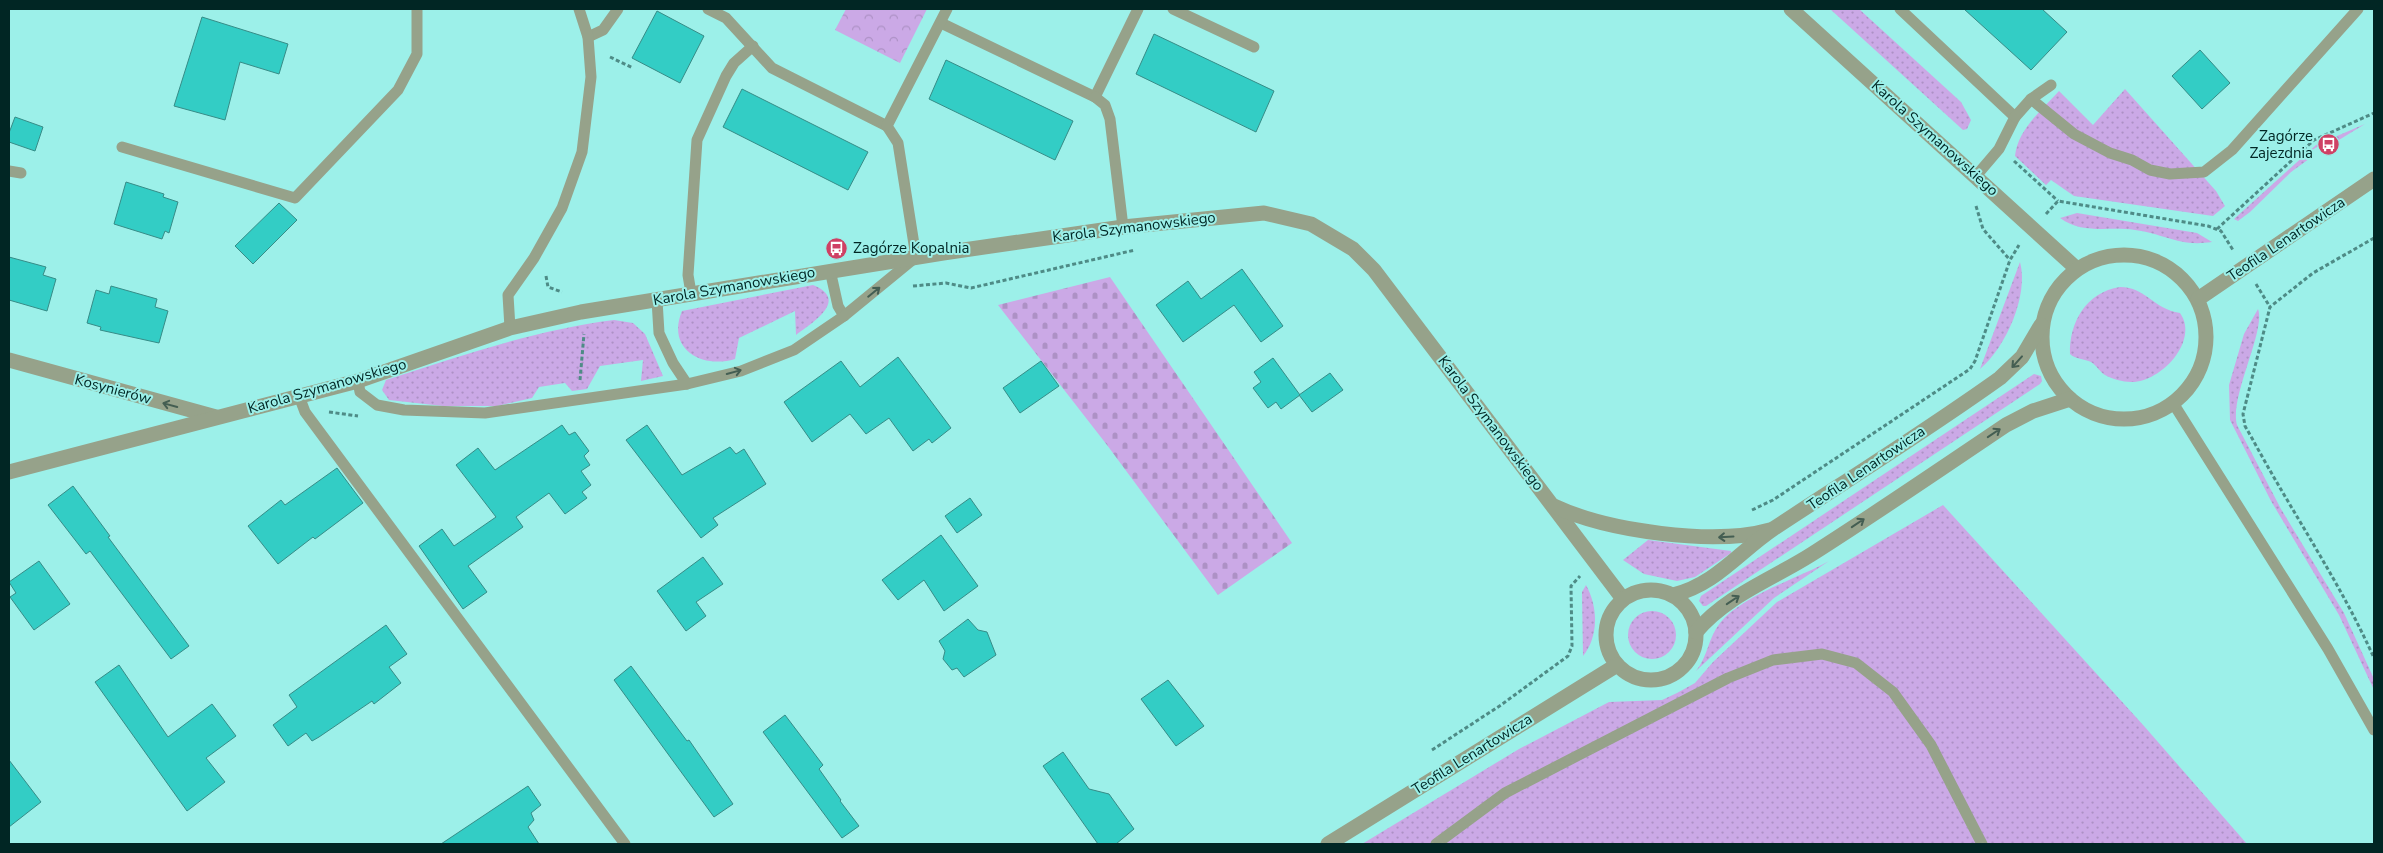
<svg xmlns="http://www.w3.org/2000/svg" width="2383" height="853" viewBox="0 0 2383 853" font-family="'Nunito Sans',sans-serif">
<defs>
<pattern id="grass-dots" width="8" height="8" patternUnits="userSpaceOnUse" patternTransform="scale(1.25)"><rect width="8" height="8" fill="#cba9e6"/><path d="M2 2h.1M6 6h.1" fill="none" stroke="#ad91c5" stroke-width="1.8" stroke-linecap="round"/></pattern>
<pattern id="forest-crowns" width="20" height="18" patternUnits="userSpaceOnUse" patternTransform="scale(1.25)"><rect width="20" height="18" fill="#cba9e6"/><path d="M2 6a3 3 0 1 1 6 0M12 15a3 3 0 1 1 6 0" fill="none" stroke="#ad91c5"/></pattern>
<pattern id="cemetery-stones" width="16" height="16" patternUnits="userSpaceOnUse" patternTransform="scale(1.25)"><rect width="16" height="16" fill="#cba9e6"/><path d="M2 7V4a2 2 0 0 1 4 0v3zM10 15v-3a2 2 0 0 1 4 0v3z" fill="#ad91c5"/></pattern>
</defs>
<rect width="100%" height="100%" fill="#9cf0e9"/>
<g fill="url(#grass-dots)">
<path d="M 1830,9 L 1859,9 L 1961,102 L 1971,120 L 1967,129 L 1963,130 Z"/>
<path d="M 2125,89 L 2216,191 L 2225,206 L 2213,216 L 2074,196 L 2051,180 L 2046,185 L 2015,156 C 2018,129 2041,111 2059,91 L 2093,125 Z"/>
<path d="M 2365,124 L 2334,143 L 2330,138 L 2311,151 L 2313,156 L 2291,172 L 2250,212 L 2238,221 L 2234,219 L 2316,145 Z"/>
<path d="M 2077,213 L 2197,233 L 2212,242 C 2178,247 2166,234 2135,230 C 2109,226 2083,235 2060,218 Z"/>
<path d="M 2020,262 C 2029,295 2006,347 1980,369 Z"/>
<path d="M 813,285 C 850,300 812,323 796,335 L 795,311 L 739,338 L 735,359 C 702,369 666,349 682,311 Z"/>
<path d="M 2120,287 C 2146,287 2153,309 2180,313 C 2200,341 2160,383 2131,382 C 2123,382 2112,379 2105,375 C 2100,372 2097,366 2091,362 C 2085,359 2075,359 2070,354 C 2069,323 2086,292 2120,287 Z"/>
<path d="M 2258,309 C 2266,331 2229,397 2237,425 L 2281,509 L 2344,613 L 2374,679 L 2374,690 L 2339,615 L 2271,501 L 2230,420 L 2229,385 L 2244,334 Z"/>
<path d="M 614,320 L 633,323 L 645,334 L 663,376 L 641,381 L 643,360 L 600,366 L 587,389 L 572,391 L 565,383 L 539,387 L 532,398 L 497,406 L 443,406 L 389,400 L 382,390 L 386,380 C 461,356 535,330 614,320 Z"/>
<path d="M 2034,374 L 2041,376 L 2042,381 L 2040,384 L 1706,606 L 1703,606 L 1699,601 L 1701,596 Z"/>
<path d="M 1943,505 L 2144,726 L 2247,844 L 1362,844 L 1519,749 L 1609,702 L 1662,700 L 1677,693 L 1695,683 L 1713,662 L 1777,602 Z"/>
<path d="M 1648,540 L 1731,551 L 1731,553 L 1695,577 L 1677,581 L 1644,574 L 1623,560 Z"/>
<path d="M 1829,561 L 1774,598 L 1696,671 C 1708,656 1708,638 1720,623 C 1743,595 1797,579 1829,561 Z"/>
<path d="M 1586,585 C 1598,607 1599,636 1583,656 L 1582,592 Z"/>
<circle cx="1652" cy="635" r="24"/>
</g>
<path fill="url(#forest-crowns)" d="M 846,9 L 927,9 L 900,63 L 835,30 Z"/>
<path fill="url(#cemetery-stones)" d="M 1110,277 L 1292,543 L 1218,595 L 1107,445 L 998,305 Z"/>
<g fill="#33cdc5" stroke="#368c87">
<path d="M 1964,9 L 2042,9 L 2067,32 L 2031,70 Z"/>
<path d="M 657,11 L 704,36 L 680,83 L 632,58 Z"/>
<path d="M 202,17 L 288,44 L 279,74 L 240,62 L 225,120 L 174,106 Z"/>
<path d="M 1154,34 L 1274,91 L 1256,132 L 1136,74 Z"/>
<path d="M 2200,50 L 2230,83 L 2202,109 L 2172,76 Z"/>
<path d="M 946,60 L 1073,121 L 1055,160 L 929,99 Z"/>
<path d="M 742,89 L 868,152 L 848,190 L 723,127 Z"/>
<path d="M 15,117 L 43,127 L 35,151 L 9,142 L 9,133 Z"/>
<path d="M 126,182 L 164,194 L 163,197 L 178,202 L 169,233 L 165,231 L 162,239 L 114,224 Z"/>
<path d="M 279,203 L 297,220 L 253,264 L 235,246 Z"/>
<path d="M 9,257 L 46,267 L 43,275 L 56,279 L 47,311 L 9,300 Z"/>
<path d="M 1242,269 L 1283,326 L 1261,342 L 1234,305 L 1183,342 L 1156,305 L 1188,281 L 1201,299 Z"/>
<path d="M 111,286 L 157,299 L 155,307 L 168,311 L 159,343 L 100,330 L 101,327 L 87,323 L 96,290 L 109,294 Z"/>
<path d="M 898,357 L 951,428 L 932,443 L 929,439 L 913,451 L 889,418 L 866,434 L 850,414 L 812,442 L 784,402 L 841,361 L 860,387 Z"/>
<path d="M 1273,358 L 1300,395 L 1281,409 L 1276,402 L 1268,408 L 1253,388 L 1261,382 L 1254,372 Z"/>
<path d="M 1041,361 L 1059,386 L 1020,413 L 1003,388 Z"/>
<path d="M 1330,373 L 1343,390 L 1312,412 L 1299,395 Z"/>
<path d="M 562,425 L 569,435 L 575,432 L 589,451 L 584,456 L 590,465 L 581,471 L 591,485 L 582,492 L 587,498 L 565,514 L 549,493 L 516,517 L 523,527 L 468,566 L 487,592 L 463,609 L 419,546 L 442,529 L 454,546 L 496,517 L 456,465 L 478,448 L 495,470 Z"/>
<path d="M 647,425 L 682,475 L 730,447 L 736,454 L 744,449 L 766,484 L 713,518 L 718,525 L 701,538 L 626,440 Z"/>
<path d="M 337,468 L 363,503 L 315,539 L 313,537 L 278,564 L 248,526 L 281,500 L 285,505 Z"/>
<path d="M 73,486 L 110,536 L 108,537 L 189,646 L 171,659 L 90,551 L 86,554 L 48,505 Z"/>
<path d="M 970,498 L 982,515 L 957,533 L 945,516 Z"/>
<path d="M 941,535 L 978,586 L 944,611 L 924,580 L 898,600 L 882,580 Z"/>
<path d="M 703,557 L 723,584 L 696,602 L 706,616 L 686,631 L 657,591 Z"/>
<path d="M 39,561 L 70,604 L 34,630 L 10,597 L 16,593 L 9,582 Z"/>
<path d="M 968,619 L 978,630 L 987,632 L 996,655 L 964,677 L 957,668 L 952,670 L 943,659 L 945,651 L 939,641 Z"/>
<path d="M 386,625 L 407,654 L 389,667 L 401,683 L 374,704 L 372,701 L 319,737 L 312,741 L 306,733 L 288,746 L 273,725 L 297,707 L 289,695 Z"/>
<path d="M 119,665 L 168,737 L 212,704 L 236,736 L 206,758 L 225,782 L 187,811 L 95,682 Z"/>
<path d="M 631,666 L 687,741 L 689,740 L 733,804 L 714,817 L 614,680 Z"/>
<path d="M 1168,680 L 1204,726 L 1176,746 L 1141,699 Z"/>
<path d="M 785,715 L 823,765 L 819,769 L 841,800 L 840,801 L 859,826 L 842,838 L 763,732 Z"/>
<path d="M 1063,752 L 1089,789 L 1109,794 L 1134,829 L 1116,844 L 1098,844 L 1043,766 Z"/>
<path d="M 9,760 L 41,802 L 9,827 Z"/>
<path d="M 528,786 L 541,805 L 531,813 L 534,820 L 528,827 L 539,844 L 441,844 Z"/>
</g>
<g fill="none" stroke-linecap="round" stroke-linejoin="round">
<g stroke="#4e8b86" stroke-width="3" stroke-dasharray="4 2.5" stroke-linecap="butt">
<path d="M 610,57 L 633,68"/>
<path d="M 2014,161 L 2058,201"/>
<path d="M 1976,206 L 1983,229 L 2010,260"/>
<path d="M 2046,214 L 2058,201 L 2208,226 L 2221,231 L 2233,250"/>
<path d="M 2217,229 L 2314,140 L 2374,113"/>
<path d="M 2374,238 L 2313,273 L 2270,307 L 2243,414 L 2245,426 L 2253,440 C 2293,514 2340,582 2374,658"/>
<path d="M 546,276 L 548,287 L 562,292"/>
<path d="M 2256,284 L 2270,307"/>
<path d="M 913,286 L 946,283 L 971,288 L 1135,250"/>
<path d="M 580,380 L 584,334"/>
<path d="M 329,412 L 358,416"/>
<path d="M 1752,510 L 1773,500 L 1970,369 L 1975,361 L 2010,260 L 2019,245"/>
<path d="M 1432,750 L 1501,705 L 1568,656 L 1572,646 L 1571,586 L 1580,576"/>
</g>
<g stroke="#96a28a" stroke-width="11">
<path d="M 708,9 L 726,18 L 772,68 L 887,126"/>
<path d="M 1173,9 L 1254,47"/>
<path d="M 1900,9 L 2015,117 L 1999,149 L 1976,176"/>
<path d="M 941,23 L 1095,97 L 1138,9"/>
<path d="M 588,37 L 603,30 L 618,9"/>
<path d="M 1095,97 L 1105,105 L 1110,119 L 1123,227"/>
<path d="M 2031,99 L 2074,134 L 2110,153 L 2132,160 L 2150,170 L 2170,174 L 2204,172 L 2232,150 L 2358,9"/>
<path d="M 2015,117 L 2031,99 L 2051,85"/>
<path d="M 122,147 L 295,198 L 398,90 L 417,54 L 417,9"/>
<path d="M 9,171 L 21,173"/>
<path d="M 830,270 L 838,306 L 844,316"/>
<path d="M 691,293 L 688,275 L 697,140 L 726,76 L 734,63 L 753,46"/>
<path d="M 657,300 L 659,333 L 673,363 L 687,384"/>
<path d="M 510,328 L 508,295 L 534,258 L 562,208 L 582,152 L 591,77 L 588,37 L 579,9"/>
<path d="M 358,381 L 360,392 L 377,405 L 404,410 L 485,413 L 687,384 L 741,371 L 794,350 L 844,316 L 916,257 L 898,143 L 887,126 L 947,9"/>
<path d="M 299,396 L 305,412 L 625,844"/>
<path d="M 2173,403 L 2328,649 L 2374,730"/>
<path d="M 1436,844 L 1505,793 L 1728,678 L 1773,660 L 1822,654 L 1856,663 L 1893,692 L 1931,745 L 1982,844"/>
</g>
<g stroke="#96a28a" stroke-width="15">
<path d="M 1791,9 L 2077,269"/>
<path d="M 9,360 L 216,417"/>
<path d="M 9,472 L 358,381 L 510,328 L 581,312 L 943,253 L 1123,227 L 1264,213 L 1311,224 L 1353,249 L 1374,270 L 1623,599"/>
</g>
<g stroke="#96a28a" stroke-width="15">
<circle cx="2124" cy="337" r="82"/>
<path d="M 2198,299 L 2374,179"/>
<path d="M 1554,506 C 1607,531 1714,546 1770,530"/>
<circle cx="1651" cy="635" r="45"/>
<path d="M 1673,595 C 1715,585 1739,552 1773,529 C 1849,479 1926,431 2000,378 L 2022,357 L 2041,325"/>
<path d="M 1696,632 C 1727,595 1773,579 1812,554 C 1878,512 1942,468 2006,425 L 2033,411 L 2070,399"/>
<path d="M 1328,844 L 1617,665"/>
</g>
</g>
<defs><path id="oneway-shaft" d="M-6 0H5M1.5-3L5.5 0L1.5 3" fill="none" stroke-width="1.6" stroke-linecap="round" stroke-linejoin="round" transform="scale(1.25)"/></defs>
<g stroke="#445e52">
<use href="#oneway-shaft" transform="translate(874 292) rotate(-39)"/>
<use href="#oneway-shaft" transform="translate(2017 362) rotate(132)"/>
<use href="#oneway-shaft" transform="translate(734 372) rotate(-15)"/>
<use href="#oneway-shaft" transform="translate(170 405) rotate(-165)"/>
<use href="#oneway-shaft" transform="translate(1994 433) rotate(-34)"/>
<use href="#oneway-shaft" transform="translate(1858 523) rotate(-34)"/>
<use href="#oneway-shaft" transform="translate(1726 537) rotate(177)"/>
<use href="#oneway-shaft" transform="translate(1733 600) rotate(-34)"/>
</g>
<defs>
<symbol id="bus-disc" viewBox="-11 -11 22 22"><circle r="9.5" fill="#cf4064" stroke="#9cf0e9"/><path d="M-5-6H5V4H4V6H2V4H-2V6H-4V4H-5ZM-3.5-4V0h7V-4ZM-3.5 1.2v1.5H-2V1.2ZM2 1.2v1.5H3.5V1.2Z" fill="#fff"/></symbol>
</defs>
<g fill-rule="evenodd">
<use href="#bus-disc" x="2316" y="132" width="25" height="25"/>
<use href="#bus-disc" x="824" y="236" width="25" height="25"/>
</g>
<g text-anchor="middle" stroke-width="4" stroke-linejoin="round" paint-order="stroke">
<g font-size="15" fill="#012624" stroke="#9cf0e9" text-anchor="end">
<text x="2313" y="141">Zagórze<tspan x="2313" dy="17">Zajezdnia</tspan></text>
<text x="853" y="253" text-anchor="start">Zagórze Kopalnia</text>
</g>
<g font-size="15" fill="#012624" stroke="#9cf0e9">
<text transform="translate(1935 138) rotate(42)" y="5">Karola Szymanowskiego</text>
<text transform="translate(1134 227) rotate(-7)" y="5">Karola Szymanowskiego</text>
<text transform="translate(2286 239) rotate(-34)" y="5">Teofila Lenartowicza</text>
<text transform="translate(734 286) rotate(-10)" y="5">Karola Szymanowskiego</text>
<text transform="translate(327 386) rotate(-16)" y="5">Karola Szymanowskiego</text>
<text transform="translate(113 389) rotate(15)" y="5">Kosynierów</text>
<text transform="translate(1491 423) rotate(53)" y="5">Karola Szymanowskiego</text>
<text transform="translate(1866 468) rotate(-34)" y="5">Teofila Lenartowicza</text>
<text transform="translate(1472 754) rotate(-32)" y="5">Teofila Lenartowicza</text>
</g>
</g>
<rect width="2383" height="853" fill="none" stroke="#012624" stroke-width="20"/>
</svg>
